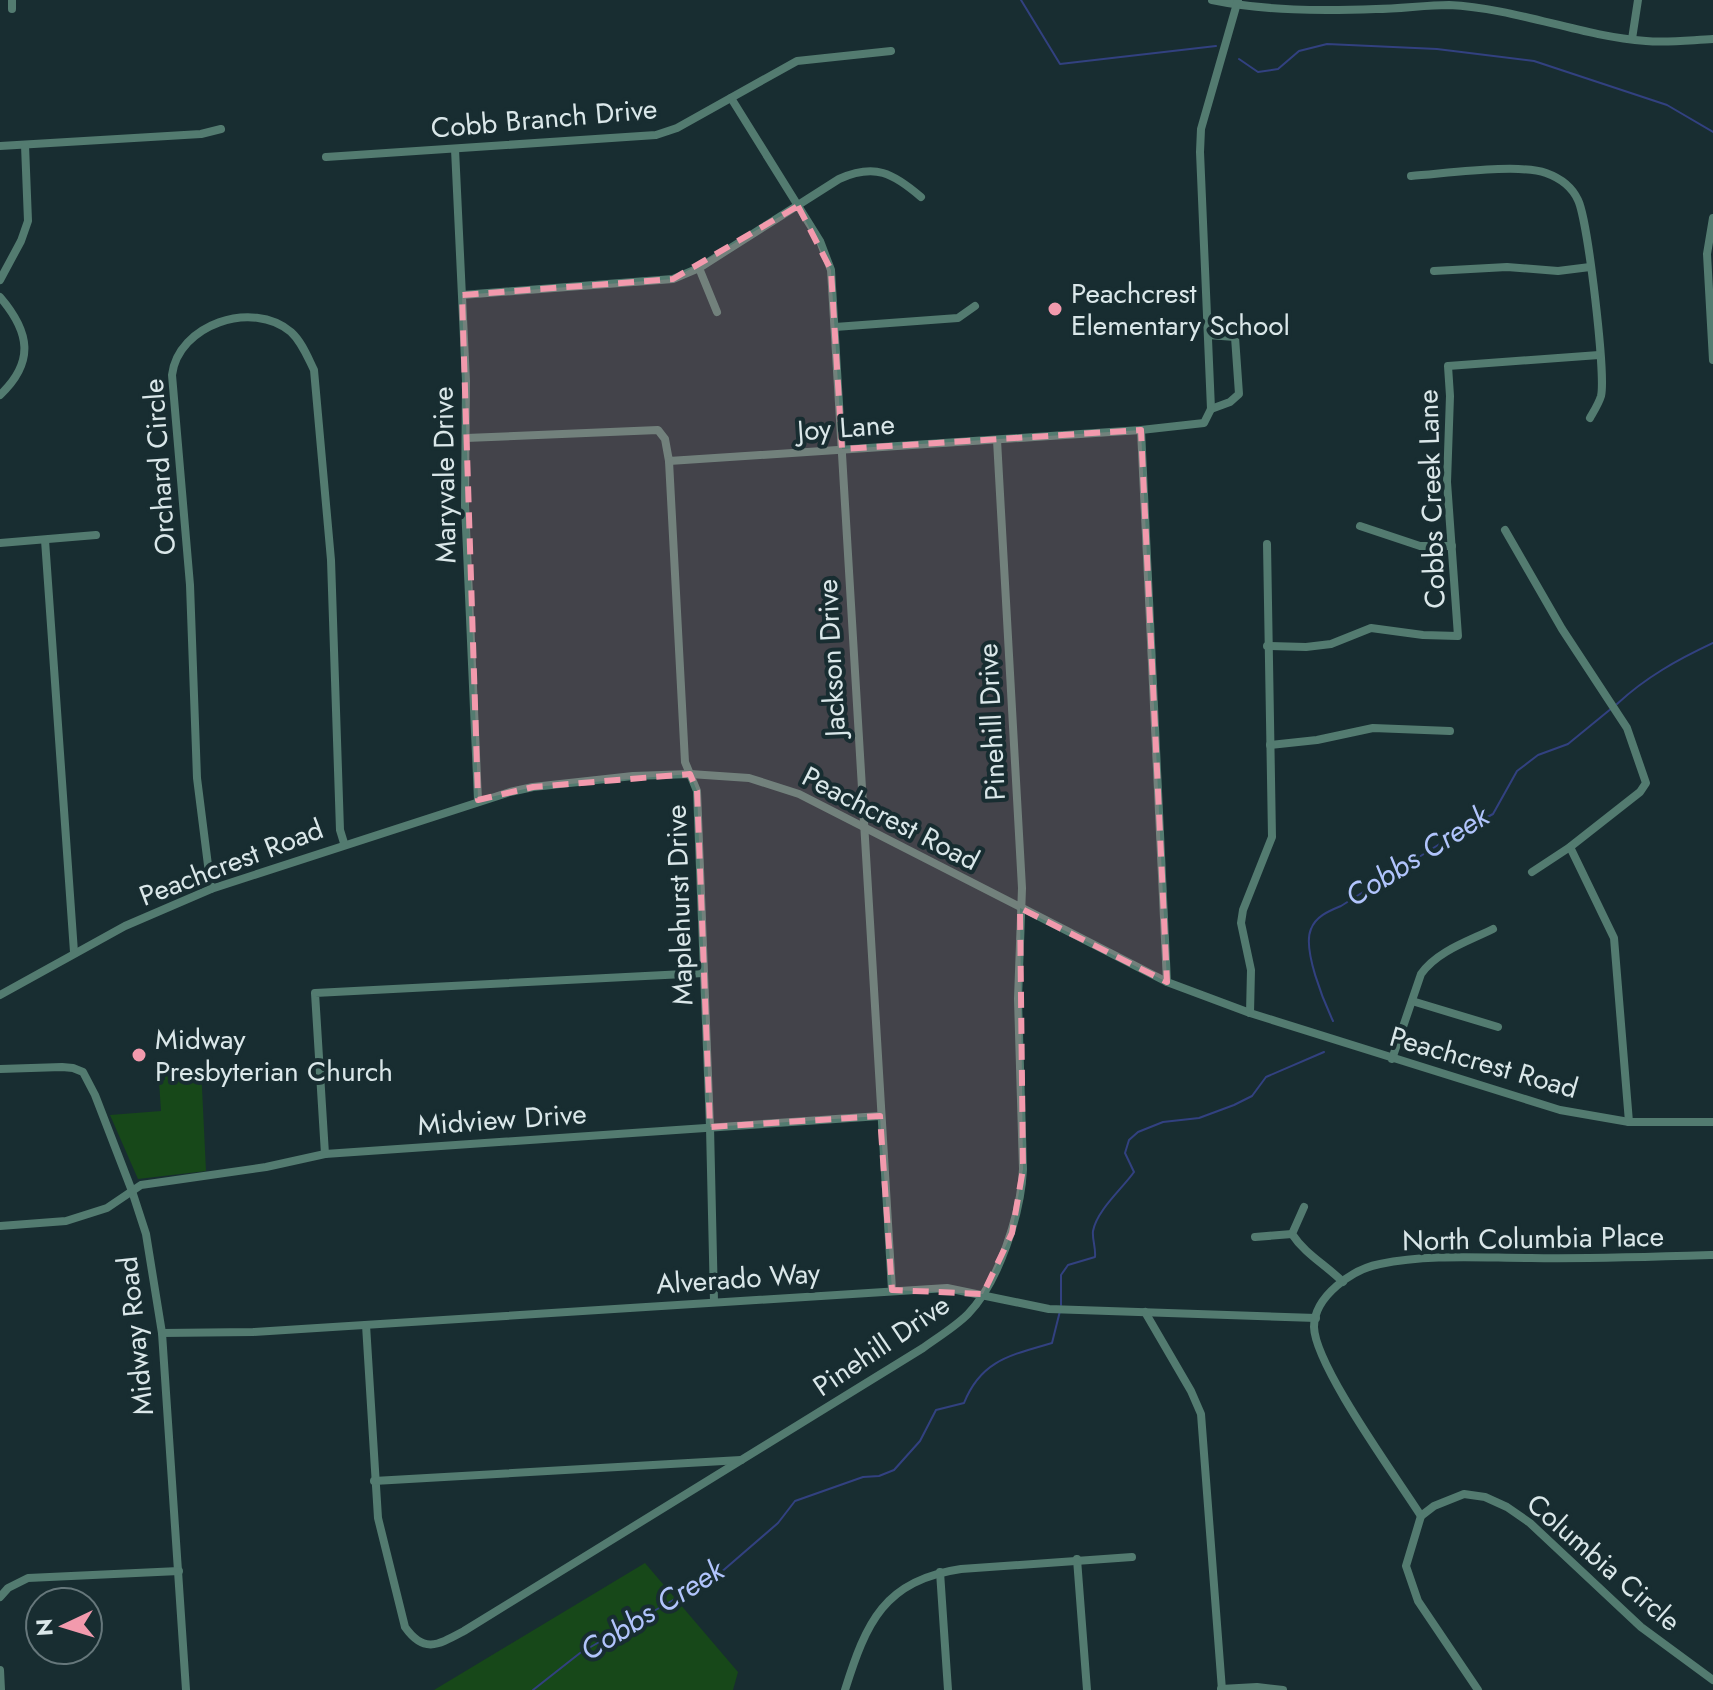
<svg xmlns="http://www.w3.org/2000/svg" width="1713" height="1690" viewBox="0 0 1713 1690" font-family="Jost,sans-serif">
<rect width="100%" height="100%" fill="#182d31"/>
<g fill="#174819">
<path d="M 201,1067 L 206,1171 L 138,1179 L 110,1115 L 161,1111 L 159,1081 L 165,1080 L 165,1075 L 176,1074 L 176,1069 Z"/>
<path d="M 645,1563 L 738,1672 L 733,1690 L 434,1690 Z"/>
</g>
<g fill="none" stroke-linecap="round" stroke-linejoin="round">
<g stroke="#324180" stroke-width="2">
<path d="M 1021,0 L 1060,64 L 1216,46"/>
<path d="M 1239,59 L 1258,72 L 1278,69 L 1299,51 L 1327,44 L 1437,49 L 1534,61 L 1667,105 L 1713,132"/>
<path d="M 1617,704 C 1646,677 1677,660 1713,643"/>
<path d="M 1333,1021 C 1324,1002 1302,949 1311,929 C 1316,916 1329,911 1341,906 L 1454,835 L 1493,814 L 1517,771 L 1538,755 L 1568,744 L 1612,708"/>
<path d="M 1061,1305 L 1061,1275 L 1068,1265 L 1095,1257 C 1096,1248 1092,1239 1093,1231 C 1097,1210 1122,1189 1134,1172 L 1125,1153 L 1129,1140 L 1138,1132 L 1163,1122 L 1199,1118 L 1234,1105 L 1252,1096 L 1266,1077 L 1324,1052"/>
<path d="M 533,1690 L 580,1653 L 719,1574 L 778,1523 L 795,1501 L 863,1477 L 879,1476 L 894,1470 L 920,1441 L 936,1410 L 964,1403 C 981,1360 1011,1355 1052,1343 L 1060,1311"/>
</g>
<g stroke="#537b70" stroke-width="8">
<path d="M 1212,0 C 1265,11 1322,11 1376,9 C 1400,9 1425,5 1449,5 C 1516,8 1579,36 1646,41 C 1668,43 1691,40 1713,39"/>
<path d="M 12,9 L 12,0"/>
<path d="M 1632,39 L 1638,0"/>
<path d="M 731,98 L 820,241 L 831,270 L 892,1290"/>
<path d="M 0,146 L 201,134 L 221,129"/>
<path d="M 455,149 L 466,381 L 465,505 L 478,800"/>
<path d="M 326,157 L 656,135 L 677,128 L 797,61 L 891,51"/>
<path d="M 1411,176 C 1443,174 1519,163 1546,173 C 1560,178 1572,187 1578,200 C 1588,221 1606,375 1601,396 C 1599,403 1594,411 1590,418"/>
<path d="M 1713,218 L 1707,254 L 1713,360"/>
<path d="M 699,268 L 717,312"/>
<path d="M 1434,271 L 1507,267 L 1558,271 L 1590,267"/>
<path d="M 0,280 L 21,241 L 28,221 L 25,145"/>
<path d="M 462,295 L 673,279 L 699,268 L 839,179 C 875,163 893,173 921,197"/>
<path d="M 0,297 C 30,332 35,362 0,395"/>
<path d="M 835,327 L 958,318 L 975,306"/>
<path d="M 1208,335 L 1235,337 L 1239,394 L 1230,402 L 1211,409"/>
<path d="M 1141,430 L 1167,982"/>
<path d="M 466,438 L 658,430 L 665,439 L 669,461 L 1141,430 L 1204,423 L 1211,409 L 1200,152 L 1201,129 L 1238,0"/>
<path d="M 669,461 L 685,762 L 697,791 L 710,1127 L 714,1301"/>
<path d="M 1360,526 L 1420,546 L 1452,546"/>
<path d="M 1505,530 L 1562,629 L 1627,728 L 1646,783 L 1640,792 L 1570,847 L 1532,872"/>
<path d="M 45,540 L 74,952"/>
<path d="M 0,543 L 96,535"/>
<path d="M 1267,646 L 1306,647 L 1331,644 L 1371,628 L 1423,635 L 1458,636 L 1447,482 L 1450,396 L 1448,366 L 1599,355"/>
<path d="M 1270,745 L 1317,740 L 1373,728 L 1450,731"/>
<path d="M 1570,847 L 1614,938 L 1629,1122"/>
<path d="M 211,889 L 197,778 L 190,585 L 172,375 C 178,325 252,299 291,332 C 302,342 308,358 314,370 L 331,560 L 340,830 L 344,843"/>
<path d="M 0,995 L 125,926 L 211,889 L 510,792 L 533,787 L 633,776 L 690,774 L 749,778 L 799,794 L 1167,982 L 1250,1013 L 1560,1110 L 1629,1122 L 1713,1122"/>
<path d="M 1412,1001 L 1498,1027"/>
<path d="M 1250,1013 L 1251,970 L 1241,923 L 1243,910 L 1272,837 L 1267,544"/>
<path d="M 1392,1059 L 1421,974 C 1437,951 1469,941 1493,929"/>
<path d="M 0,1069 L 62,1067 L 73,1068 L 83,1072 L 95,1095 L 132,1191 L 146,1234 L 162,1333 L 186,1690"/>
<path d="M 325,1154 L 315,993 L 704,973"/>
<path d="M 1304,1207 L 1292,1234 C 1305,1254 1326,1265 1343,1282"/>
<path d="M 0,1226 L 66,1221 L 107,1208 L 141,1185 L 266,1167 L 325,1154 L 880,1116"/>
<path d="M 1255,1237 L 1292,1234"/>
<path d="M 1145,1312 L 1191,1391 L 1201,1414 L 1222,1690"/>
<path d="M 366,1325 L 378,1518 L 405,1627 C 424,1654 438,1645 464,1631 L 923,1348 C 938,1337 955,1327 968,1314 C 999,1282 1021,1213 1023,1169 L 1018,999 L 1022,888 L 997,440"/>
<path d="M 162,1333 L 253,1332 L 947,1288 L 1049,1309 L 1316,1318"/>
<path d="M 374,1481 L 741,1460"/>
<path d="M 1421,1516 C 1397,1478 1315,1366 1314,1327 C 1314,1296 1353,1269 1380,1264 C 1429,1254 1482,1258 1531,1258 C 1592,1259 1652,1257 1713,1255"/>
<path d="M 1077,1559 L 1087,1690"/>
<path d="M 940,1572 L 948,1690"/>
<path d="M 0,1597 L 8,1588 L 28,1578 L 179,1571"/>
<path d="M 0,1670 L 1,1690"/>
<path d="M 1221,1689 L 1257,1687 L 1283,1690"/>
<path d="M 845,1690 C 866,1623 884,1580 961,1569 L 1132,1557"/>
<path d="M 1478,1690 L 1418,1601 L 1406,1566 L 1421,1516 L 1434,1506 L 1464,1494 L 1485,1497 L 1507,1507 L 1530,1523 L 1641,1627 L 1713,1680"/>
</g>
</g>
<path fill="#f29aad" fill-opacity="0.2" stroke="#f29aad" stroke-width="6" stroke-dasharray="16 10" stroke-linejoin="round" d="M 798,206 L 831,270 L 842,449 L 1141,430 L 1167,982 L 1020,908 L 1023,1169 L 1012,1233 L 983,1294 L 892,1290 L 880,1116 L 710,1127 L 697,791 L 690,774 L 533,787 L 478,800 L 462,295 L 673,279 Z"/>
<g fill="#f29aad" stroke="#182d31" stroke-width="3">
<circle cx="1055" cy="309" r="8"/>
<circle cx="139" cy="1055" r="8"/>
</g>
<g text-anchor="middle" stroke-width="8" stroke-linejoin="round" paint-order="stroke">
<g font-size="28" fill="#dae7e9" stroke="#182d31">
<text transform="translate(544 118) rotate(-5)" y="10">Cobb Branch Drive</text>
<text transform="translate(846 427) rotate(-4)" y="10">Joy Lane</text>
<text transform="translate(159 467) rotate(-94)" y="10">Orchard Circle</text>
<text transform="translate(444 475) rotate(-91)" y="10">Maryvale Drive</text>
<text transform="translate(1431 499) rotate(-92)" y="10">Cobbs Creek Lane</text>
<text transform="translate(831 658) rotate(-93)" y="10">Jackson Drive</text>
<text transform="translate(991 722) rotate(-93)" y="10">Pinehill Drive</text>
<text transform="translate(891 818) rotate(27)" y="10">Peachcrest Road</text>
<text transform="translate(231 862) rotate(-21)" y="10">Peachcrest Road</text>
<text transform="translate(679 905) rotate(-92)" y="10">Maplehurst Drive</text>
<text transform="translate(1484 1062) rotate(16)" y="10">Peachcrest Road</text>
<text transform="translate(502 1119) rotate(-4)" y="10">Midview Drive</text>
<text transform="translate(1533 1238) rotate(-1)" y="10">North Columbia Place</text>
<text transform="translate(738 1278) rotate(-4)" y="10">Alverado Way</text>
<text transform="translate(135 1336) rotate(-96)" y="10">Midway Road</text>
<text transform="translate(881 1345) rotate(-34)" y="10">Pinehill Drive</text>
<text transform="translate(1604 1562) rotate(41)" y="10">Columbia Circle</text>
</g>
<g font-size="28" fill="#dae7e9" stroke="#182d31" text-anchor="start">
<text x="1071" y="303">Peachcrest<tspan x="1071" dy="32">Elementary School</tspan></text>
<text x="155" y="1049">Midway<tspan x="155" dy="32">Presbyterian Church</tspan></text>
</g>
<g font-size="30" font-style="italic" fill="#b1c4fc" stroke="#182d31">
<text transform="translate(1417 856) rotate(-32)" y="10">Cobbs Creek</text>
<text transform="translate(652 1610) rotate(-32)" y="10">Cobbs Creek</text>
</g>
</g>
<g transform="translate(64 1626) rotate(266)"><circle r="38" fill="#182d31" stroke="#66777b" stroke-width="2"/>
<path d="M0-6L14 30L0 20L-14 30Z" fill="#f29aad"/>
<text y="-12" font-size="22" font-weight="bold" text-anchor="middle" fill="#dae7e9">N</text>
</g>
</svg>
